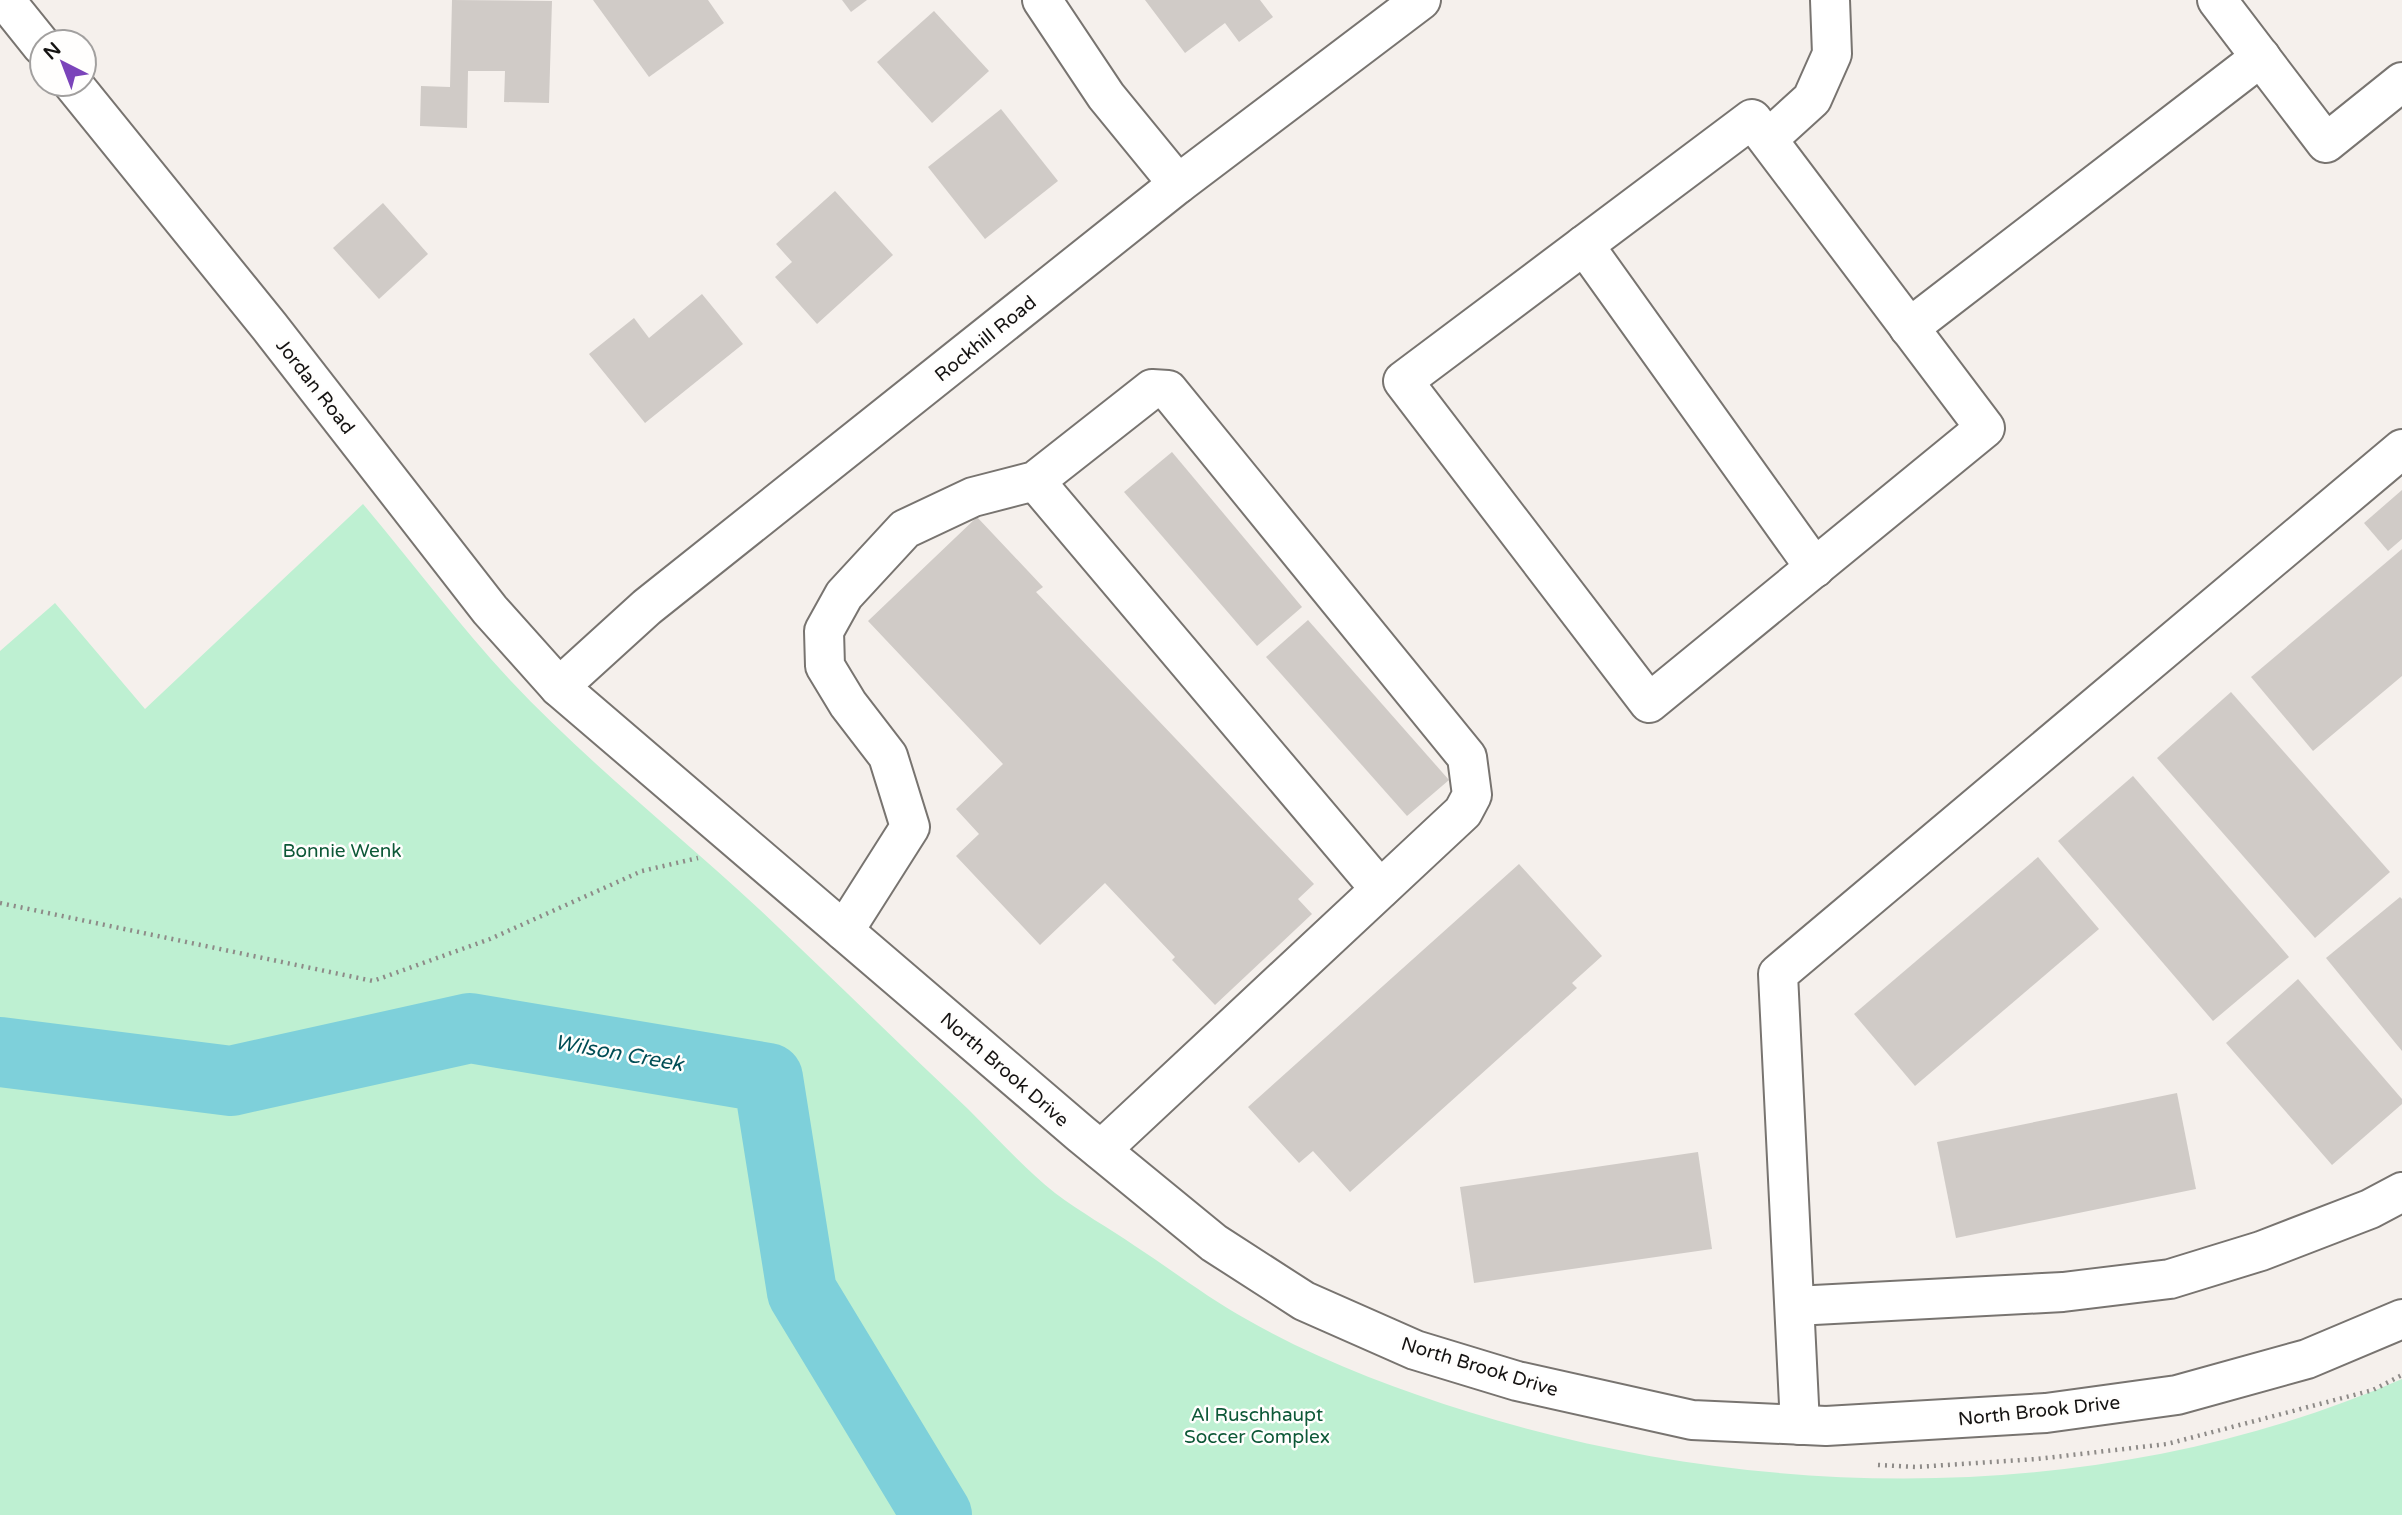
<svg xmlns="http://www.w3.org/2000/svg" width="2402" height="1515" viewBox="0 0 2402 1515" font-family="'Varela Round',sans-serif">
<rect width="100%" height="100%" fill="#f5f0ec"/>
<path fill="#bef0d2" d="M 363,504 C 412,562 458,624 510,680 C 587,762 676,832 759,909 C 829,975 898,1043 968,1109 C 996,1137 1024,1168 1055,1193 C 1080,1212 1109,1228 1135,1246 C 1172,1270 1208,1298 1246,1319 C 1316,1359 1393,1388 1469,1412 C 1769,1505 2110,1506 2402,1379 L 2402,1515 L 0,1515 L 0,651 L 55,603 L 145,709 Z"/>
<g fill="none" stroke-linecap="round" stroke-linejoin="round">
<path stroke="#7ed0da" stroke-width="70" d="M 0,1052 L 231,1081 L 470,1028 L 768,1078 L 802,1292 L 937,1515"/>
</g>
<g fill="#d0cbc7">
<path d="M 452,0 L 552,1 L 549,103 L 504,102 L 505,71 L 468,71 L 467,128 L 420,126 L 421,86 L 450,87 Z"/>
<path d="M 593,0 L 708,0 L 724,23 L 649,77 Z"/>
<path d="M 842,0 L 867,0 L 851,12 Z"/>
<path d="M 1145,0 L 1260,0 L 1273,17 L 1239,42 L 1225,23 L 1185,53 Z"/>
<path d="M 934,11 L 989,71 L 932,123 L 877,62 Z"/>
<path d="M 1001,109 L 1058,181 L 985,239 L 928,167 Z"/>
<path d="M 835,191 L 893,255 L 817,324 L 775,277 L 792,262 L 776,244 Z"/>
<path d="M 383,203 L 428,254 L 379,299 L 333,248 Z"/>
<path d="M 702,294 L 743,344 L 645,423 L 589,354 L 634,318 L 649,338 Z"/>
<path d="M 1172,452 L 1302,607 L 1257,646 L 1124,492 Z"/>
<path d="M 2402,490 L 2402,539 L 2388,551 L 2364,523 Z"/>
<path d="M 977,517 L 1043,587 L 1036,592 L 1314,884 L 1298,899 L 1312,914 L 1215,1005 L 1172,960 L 1175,957 L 1105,883 L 1040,945 L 956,856 L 979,834 L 956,809 L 1003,764 L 868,621 Z"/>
<path d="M 2402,549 L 2402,676 L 2313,751 L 2251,677 Z"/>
<path d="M 1308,620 L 1449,780 L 1407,816 L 1266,657 Z"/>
<path d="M 2231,692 L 2390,872 L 2315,938 L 2157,758 Z"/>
<path d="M 2133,776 L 2289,957 L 2213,1021 L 2058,841 Z"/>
<path d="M 2038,857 L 2099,929 L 1915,1086 L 1854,1014 Z"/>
<path d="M 1519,864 L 1602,956 L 1572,983 L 1577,988 L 1350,1192 L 1313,1151 L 1299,1163 L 1248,1107 Z"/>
<path d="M 2400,897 L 2402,899 L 2402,1051 L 2326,958 Z"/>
<path d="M 2298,979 L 2402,1099 L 2402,1104 L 2332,1165 L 2226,1043 Z"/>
<path d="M 2177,1093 L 2196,1189 L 1956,1238 L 1937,1142 Z"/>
<path d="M 1698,1152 L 1712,1249 L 1474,1283 L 1460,1187 Z"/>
</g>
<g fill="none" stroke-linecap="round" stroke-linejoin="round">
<defs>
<g id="minor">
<path d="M 5,0 L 42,46"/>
<path d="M 1042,0 L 1106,96 L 1178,184"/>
<path d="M 2217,0 L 2326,143 L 2402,82"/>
<path d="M 73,84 L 269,326 L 490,610 L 559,687 L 1081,1134 L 1214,1243 L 1304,1301 L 1415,1350 L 1517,1381 L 1692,1420 L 1826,1426 L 2046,1413 L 2177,1395 L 2307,1359 L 2402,1319"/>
<path d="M 1752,119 L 1985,428 L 1649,703 L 1403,381 Z"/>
<path d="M 1768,139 L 1812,99 L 1832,54 L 1830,0"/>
<path d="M 1584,245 L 1815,568"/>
<path d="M 1909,328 L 2261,57"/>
<path d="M 1035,481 L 1380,889"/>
<path d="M 559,687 L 647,607 L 1178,184 L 1421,0"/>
<path d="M 844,931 L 910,827 L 888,756 L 848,704 L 825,666 L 824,631 L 844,595 L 905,529 L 973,497 L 1035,481 L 1152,389 L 1168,390 L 1467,757 L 1472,795 L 1463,812 L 1101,1150"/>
<path d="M 1795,1306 L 2063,1292 L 2170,1279 L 2261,1251 L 2370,1209 L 2402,1192"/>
<path d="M 1800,1425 L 1778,974 L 2402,449"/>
</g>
</defs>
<use href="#minor" stroke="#787470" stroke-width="42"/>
<g stroke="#8e8b88" stroke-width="4.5" stroke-dasharray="2 5" stroke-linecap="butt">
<path d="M 0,903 L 373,981 L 490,939 L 642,871 L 698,858"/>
<path d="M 1878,1465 L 1916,1467 L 2037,1459 L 2167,1444 L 2373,1390 L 2402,1375"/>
</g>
<use href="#minor" stroke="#fff" stroke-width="38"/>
</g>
<g text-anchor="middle" stroke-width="5" stroke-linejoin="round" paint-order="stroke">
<g font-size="19" fill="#161413" stroke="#fffefd">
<text transform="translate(985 338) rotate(-39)" y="7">Rockhill Road</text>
<text transform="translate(316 386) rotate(52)" y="7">Jordan Road</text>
<text transform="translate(1005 1069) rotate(41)" y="7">North Brook Drive</text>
<text transform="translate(1480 1366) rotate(17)" y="7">North Brook Drive</text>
<text transform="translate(2039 1410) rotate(-6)" y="7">North Brook Drive</text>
</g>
<g font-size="19" fill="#0d5837" stroke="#fffefd">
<text x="342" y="857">Bonnie Wenk</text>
<text x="1257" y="1421">Al Ruschhaupt<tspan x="1257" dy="22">Soccer Complex</tspan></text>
</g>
<g font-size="21" font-style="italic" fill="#004d55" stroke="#fffefd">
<text transform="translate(619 1053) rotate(10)" y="7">Wilson Creek</text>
</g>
</g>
<g transform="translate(63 63) rotate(318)"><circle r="33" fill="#fffefd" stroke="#a2a09f" stroke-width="2"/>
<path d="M0-5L12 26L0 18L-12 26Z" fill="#7b44ba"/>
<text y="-10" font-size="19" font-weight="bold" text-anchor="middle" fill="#161413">N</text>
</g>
</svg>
